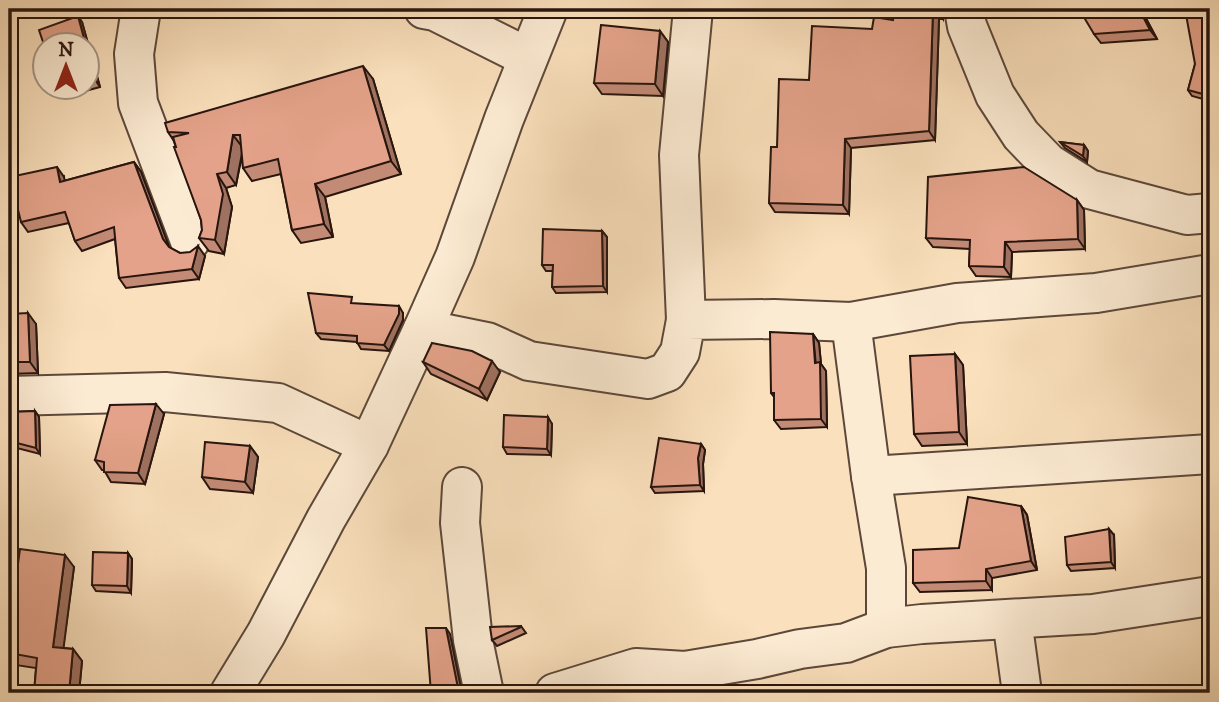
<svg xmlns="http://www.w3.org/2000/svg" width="1219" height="702" viewBox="0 0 1219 702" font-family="'IM FELL DW Pica',serif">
<rect width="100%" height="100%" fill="#fae0bc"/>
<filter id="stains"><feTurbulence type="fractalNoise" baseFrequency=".00286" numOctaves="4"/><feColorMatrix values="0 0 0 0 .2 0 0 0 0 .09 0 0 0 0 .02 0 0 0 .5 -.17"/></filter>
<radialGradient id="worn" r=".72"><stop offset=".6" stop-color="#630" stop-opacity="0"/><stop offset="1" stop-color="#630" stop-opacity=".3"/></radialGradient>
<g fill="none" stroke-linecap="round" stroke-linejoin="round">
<defs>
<g id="minor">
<path d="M 141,9 L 134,54 L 138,103 L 190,241"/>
<path d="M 424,9 L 435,11 L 527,57"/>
<path d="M 964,9 L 967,26 L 995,95 L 1021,135 L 1048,163 L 1089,189 L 1187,215 L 1210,213"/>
<path d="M 686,320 L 679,155 L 693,9"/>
<path d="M 851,322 L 871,476 L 886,568 L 886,628"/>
<path d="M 423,329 L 487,342 L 529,361 L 648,379 L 667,372 L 680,352 L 686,320 L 774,319 L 851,322 L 957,303 L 1096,293 L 1210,274"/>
<path d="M 9,396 L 165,392 L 278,403 L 369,445"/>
<path d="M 871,476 L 1210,454"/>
<path d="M 462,487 L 460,523 L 473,640 L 484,693"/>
<path d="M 1012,619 L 1022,693"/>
<path d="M 230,693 L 266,634 L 326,519 L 369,445 L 423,329 L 455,257 L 504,119 L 548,9"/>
<path d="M 555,693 L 636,668 L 685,671 L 757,659 L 800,649 L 846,643 L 886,628 L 922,624 L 1093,614 L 1210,596"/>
</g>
</defs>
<use href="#minor" stroke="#5c483a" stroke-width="42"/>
<use href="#minor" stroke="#fcebd3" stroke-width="38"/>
</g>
<g fill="#c38b76" stroke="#28150e" stroke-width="2">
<path d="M 894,9 L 943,9 L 943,19 L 939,19 L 935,140 L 851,148 L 849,214 L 775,212 L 769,203 L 777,147 L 809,80 L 872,29 L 893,20 Z"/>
<path d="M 1141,9 L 1157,39 L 1101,43 L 1094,34 Z"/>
<path d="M 1210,9 L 1210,101 L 1192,96 L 1188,90 Z"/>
<path d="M 82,22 L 100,87 L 63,97 L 58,88 L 88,88 L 88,46 Z"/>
<path d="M 660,31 L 668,42 L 663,96 L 602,94 L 594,83 Z"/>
<path d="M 373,79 L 401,174 L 325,197 L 333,237 L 301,243 L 292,230 L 281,174 L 252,181 L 243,168 L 242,155 L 236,185 L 226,188 L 232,207 L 224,254 L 209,251 L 199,238 L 202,230 L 201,220 L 174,141 L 168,132 Z"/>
<path d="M 1060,142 L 1084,145 L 1088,151 L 1087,162 L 1065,148 Z"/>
<path d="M 134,162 L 141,172 L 169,248 L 180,253 L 205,256 L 199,279 L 126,288 L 119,278 L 115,239 L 82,251 L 75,241 L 69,223 L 28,232 L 21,222 L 64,177 L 64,181 Z"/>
<path d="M 1077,200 L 1084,210 L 1085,249 L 1012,252 L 1011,277 L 976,276 L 969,266 L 970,249 L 933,247 L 926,238 Z"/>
<path d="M 602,231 L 607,237 L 607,292 L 556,293 L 552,287 L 553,271 L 546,271 L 542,265 Z"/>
<path d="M 356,304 L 403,313 L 403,320 L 389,351 L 361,349 L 357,342 L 321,339 L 316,333 Z"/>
<path d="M 9,314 L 36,324 L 38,373 L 9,374 Z"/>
<path d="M 813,334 L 819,343 L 821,364 L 826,371 L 827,427 L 781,429 L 774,420 L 774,397 L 771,393 Z"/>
<path d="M 955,354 L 963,365 L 967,444 L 922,446 L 914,434 Z"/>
<path d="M 423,362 L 500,372 L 487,400 L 431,374 Z"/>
<path d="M 35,411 L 39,417 L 40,454 L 9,446 L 9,412 Z"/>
<path d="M 164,414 L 145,484 L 111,482 L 104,470 L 102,470 L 95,460 Z"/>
<path d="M 552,424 L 551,455 L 507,454 L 503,447 Z"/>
<path d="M 701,444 L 705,450 L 703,464 L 704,491 L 655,493 L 651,487 Z"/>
<path d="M 250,446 L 258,457 L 253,493 L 210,489 L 202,477 Z"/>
<path d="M 1021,506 L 1027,515 L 1037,570 L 992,578 L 992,590 L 920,592 L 913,583 L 959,548 Z"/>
<path d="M 1114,535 L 1115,568 L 1071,571 L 1067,565 Z"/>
<path d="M 128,553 L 132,559 L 131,593 L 96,591 L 92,585 Z"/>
<path d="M 9,561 L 18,564 L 74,567 L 63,648 L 73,649 L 82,661 L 79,693 L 34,693 L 36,668 L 9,664 Z"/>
<path d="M 521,626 L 526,633 L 497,646 L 492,640 Z"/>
</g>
<g fill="#9f7160" stroke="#28150e" stroke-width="2">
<path d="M 937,9 L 943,9 L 943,19 L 937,10 Z"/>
<path d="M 1139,9 L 1141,9 L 1157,39 L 1150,30 Z"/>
<path d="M 933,10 L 939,19 L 935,140 L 929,131 Z"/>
<path d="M 78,16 L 82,22 L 100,87 L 96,81 L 88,51 L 88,46 L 86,46 Z"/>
<path d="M 660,31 L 668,42 L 663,96 L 655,84 Z"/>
<path d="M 363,66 L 373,79 L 401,174 L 391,161 Z"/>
<path d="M 233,135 L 243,148 L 236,185 L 227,172 Z"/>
<path d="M 845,139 L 851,148 L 849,214 L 843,205 Z"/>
<path d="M 1084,145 L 1088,151 L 1087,162 L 1083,156 Z"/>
<path d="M 134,162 L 141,172 L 170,249 L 163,239 Z"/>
<path d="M 57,167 L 64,177 L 67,192 L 60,182 Z"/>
<path d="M 217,174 L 226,188 L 232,207 L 224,254 L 215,240 Z"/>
<path d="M 315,184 L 325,197 L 333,237 L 324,224 Z"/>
<path d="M 1077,200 L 1084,210 L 1085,249 L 1078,239 Z"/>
<path d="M 602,231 L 607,237 L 607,292 L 603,286 Z"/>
<path d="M 1005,242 L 1012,252 L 1011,277 L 1004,267 Z"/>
<path d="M 198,246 L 205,256 L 199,279 L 192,269 Z"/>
<path d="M 399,306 L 403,313 L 403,320 L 389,351 L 384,345 Z"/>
<path d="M 28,313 L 36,324 L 38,373 L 30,362 Z"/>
<path d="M 813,334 L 819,343 L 821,364 L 826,371 L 827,427 L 821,419 Z"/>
<path d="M 955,354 L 963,365 L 967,444 L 959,432 Z"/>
<path d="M 492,361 L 500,372 L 487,400 L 479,389 Z"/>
<path d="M 156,404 L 164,414 L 145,484 L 138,473 Z"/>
<path d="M 35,411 L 39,417 L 40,454 L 36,448 Z"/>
<path d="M 548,417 L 552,424 L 551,455 L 547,449 Z"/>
<path d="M 701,444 L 705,450 L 703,464 L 704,491 L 700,485 L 698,458 Z"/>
<path d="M 250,446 L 258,457 L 253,493 L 245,482 Z"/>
<path d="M 1021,506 L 1027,515 L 1037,570 L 1031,561 Z"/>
<path d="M 1109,529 L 1114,535 L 1115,568 L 1111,562 Z"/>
<path d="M 128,553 L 132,559 L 131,593 L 127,586 Z"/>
<path d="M 65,555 L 74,567 L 62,660 L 53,647 Z"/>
<path d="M 986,569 L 992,578 L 992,590 L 986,581 Z"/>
<path d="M 446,628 L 450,634 L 462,693 L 459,693 L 458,691 Z"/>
<path d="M 73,649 L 82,661 L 79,693 L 69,693 Z"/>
</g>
<g fill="#e3a289" stroke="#28150e" stroke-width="2">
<path d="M 894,9 L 937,9 L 937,10 L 933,10 L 929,131 L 845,139 L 843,205 L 769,203 L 771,147 L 777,147 L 779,79 L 809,80 L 812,26 L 872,29 L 874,17 L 893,20 Z"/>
<path d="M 1079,9 L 1139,9 L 1150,30 L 1094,34 Z"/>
<path d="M 1185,9 L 1210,9 L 1210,96 L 1188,90 L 1195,64 Z"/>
<path d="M 78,16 L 86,46 L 46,46 L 46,51 L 39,30 Z"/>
<path d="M 601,25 L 660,31 L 655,84 L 594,83 Z"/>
<path d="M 88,51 L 96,81 L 88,83 Z"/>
<path d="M 363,66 L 391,161 L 315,184 L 324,224 L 292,230 L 278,159 L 243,168 L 240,135 L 233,135 L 227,172 L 217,174 L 223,194 L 215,240 L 199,238 L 202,230 L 201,220 L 174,147 L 176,147 L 173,137 L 189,133 L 168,132 L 165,123 Z"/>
<path d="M 58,88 L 72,88 L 59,91 Z"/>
<path d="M 1060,142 L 1084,145 L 1083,156 Z"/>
<path d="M 134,162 L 163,239 L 169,247 L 180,253 L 190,252 L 198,246 L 192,269 L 119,278 L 114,227 L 75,241 L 65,212 L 21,222 L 10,177 L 57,167 L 60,182 Z"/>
<path d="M 1024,167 L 1077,200 L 1078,239 L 1005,242 L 1004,267 L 969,266 L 970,240 L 926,238 L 928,177 Z"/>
<path d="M 543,229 L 602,231 L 603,286 L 552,287 L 553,265 L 542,265 Z"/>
<path d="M 308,293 L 352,297 L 351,303 L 399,306 L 399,314 L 384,345 L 357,343 L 357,336 L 316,333 Z"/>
<path d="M 28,313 L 30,362 L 9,362 L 9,314 Z"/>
<path d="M 770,332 L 813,334 L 815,363 L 820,362 L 821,419 L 774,420 L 774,393 L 771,393 Z"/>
<path d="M 432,343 L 472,351 L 492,361 L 479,389 L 423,362 Z"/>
<path d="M 955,354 L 959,432 L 914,434 L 910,356 Z"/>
<path d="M 156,404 L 138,473 L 104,472 L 104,462 L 95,460 L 110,405 Z"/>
<path d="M 35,411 L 36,448 L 9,441 L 9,412 Z"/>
<path d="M 504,415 L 548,417 L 547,449 L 503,447 Z"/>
<path d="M 659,438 L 701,444 L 698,458 L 700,485 L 651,487 Z"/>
<path d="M 205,442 L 250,446 L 245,482 L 202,477 Z"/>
<path d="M 968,497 L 1021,506 L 1031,561 L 986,569 L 986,581 L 913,583 L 913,550 L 959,548 Z"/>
<path d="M 1109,529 L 1111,562 L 1067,565 L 1065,537 Z"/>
<path d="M 20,549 L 65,555 L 53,647 L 73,649 L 69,693 L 34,693 L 37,658 L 9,653 L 9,561 L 18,564 Z"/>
<path d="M 93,552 L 128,553 L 127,586 L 92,585 Z"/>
<path d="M 521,626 L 521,627 L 492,640 L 490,627 Z"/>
<path d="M 426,628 L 446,628 L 459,693 L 431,693 Z"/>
<path d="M 949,687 L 950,693 L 909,693 Z"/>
</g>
<rect width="1219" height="702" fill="none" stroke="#fae0bc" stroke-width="35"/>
<rect x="10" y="10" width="1198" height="681" fill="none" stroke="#28150e" stroke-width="3.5"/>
<rect x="18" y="18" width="1184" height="667" fill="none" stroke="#28150e" stroke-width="2"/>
<g transform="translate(66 66)"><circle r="33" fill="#fcebd3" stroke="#a79584" stroke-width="2"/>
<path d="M0-5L12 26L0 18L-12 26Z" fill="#8f2418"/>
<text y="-10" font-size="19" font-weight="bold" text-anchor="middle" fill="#28150e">N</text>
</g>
<rect width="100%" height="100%" filter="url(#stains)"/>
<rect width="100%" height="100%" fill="url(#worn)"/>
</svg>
